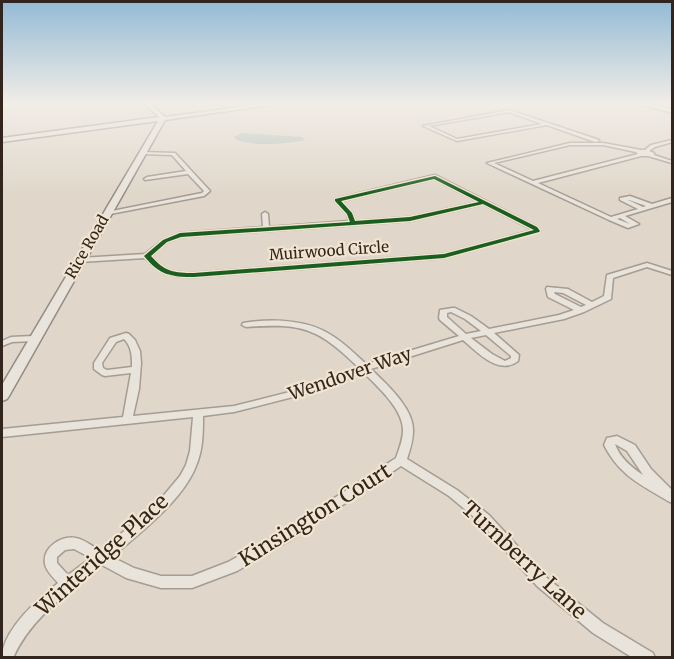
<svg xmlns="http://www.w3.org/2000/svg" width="674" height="659" viewBox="0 0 674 659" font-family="Merriweather,serif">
<rect width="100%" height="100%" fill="#e0d7ca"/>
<path fill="#b5c3b9" d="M 242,133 L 302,137 L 305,140 C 287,144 251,147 235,139 L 234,137 Z"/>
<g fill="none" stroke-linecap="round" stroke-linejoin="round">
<defs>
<g id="street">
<path d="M 509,110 L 599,140 L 599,141 L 595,142 L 547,125 L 457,141 L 423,126 ZM 509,112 L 542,124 L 457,139 L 429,126 Z"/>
<path d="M 672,140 L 672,142 L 655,147 L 649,151 L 654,153 L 654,155 L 672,161 L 672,163 L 648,156 L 641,156 L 538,183 L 611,217 L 638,209 L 620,200 L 620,198 L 630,196 L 652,204 L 672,198 L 672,202 L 625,216 L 639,224 L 628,228 L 609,220 L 487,163 L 570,143 L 603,143 L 641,150 L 645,150 L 651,145 ZM 570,145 L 603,145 L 636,152 L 638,154 L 533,181 L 494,163 ZM 628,200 L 629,200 L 646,206 L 643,207 ZM 620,218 L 630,224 L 617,219 Z"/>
<path d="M 141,152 L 175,153 L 210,191 L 204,196 L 105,215 L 105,213 L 107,212 L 202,193 L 204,191 L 188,174 L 145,180 L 144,179 L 147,177 L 186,171 L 172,155 L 143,154 L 141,154 Z"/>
<path d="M 435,175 L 537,227 L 540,231 L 444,258 L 194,277 C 172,277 161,275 145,258 L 80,262 L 77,260 L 80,258 L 145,254 L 163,240 L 180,233 L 263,227 L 262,214 L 265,212 L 268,214 L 269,227 L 349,221 L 347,214 L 335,201 L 335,199 ZM 434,179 L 479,202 L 410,217 L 355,221 L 352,213 L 341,201 ZM 483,204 L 533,230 L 444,254 L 194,273 C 174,273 165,272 151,256 L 167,242 L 181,237 L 410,221 Z"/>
<path d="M 647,263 L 672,271 L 672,275 L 647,267 L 613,278 L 611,299 L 584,312 L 564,319 L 494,333 L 519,355 L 518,361 C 499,376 477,352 463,340 L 371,369 C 386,384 414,408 413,431 C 413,441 410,450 407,459 L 457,490 L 489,515 L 547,578 L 603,623 L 653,653 L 655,658 L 633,658 L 593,633 L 537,586 L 481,523 L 449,496 L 401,466 L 290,540 L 237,571 L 192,588 L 161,588 L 126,578 L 102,565 C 69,592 31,617 13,658 L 2,658 C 2,630 38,599 58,583 C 54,578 46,571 45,564 C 42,548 61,535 76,538 C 84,539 93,547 101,551 L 159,501 L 180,476 L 186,465 L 190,451 L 193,417 L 2,437 L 2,429 L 123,417 L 131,373 L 105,376 L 102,375 L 94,369 L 94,363 L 110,338 L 126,333 L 129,334 L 135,340 L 140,351 L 141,363 L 139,389 L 133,416 L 234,406 L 321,384 L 358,367 C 318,328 302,323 246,327 L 242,325 L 243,323 C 267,319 299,319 322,330 C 339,338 353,352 366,364 L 459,336 L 440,320 L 439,318 L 440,310 L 452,308 L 455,308 L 471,316 L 489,329 L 559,315 L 574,310 L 548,297 L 546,289 L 547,287 L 568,289 L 592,302 L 604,296 L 607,275 ZM 554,292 L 563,293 L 586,305 L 581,307 L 555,294 ZM 451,312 L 465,319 L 481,331 L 466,334 L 447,317 L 447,313 ZM 486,335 L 511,356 L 511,358 L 505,361 L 492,354 L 471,338 ZM 124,339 C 132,347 132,357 132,367 L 107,370 L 103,368 L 102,363 L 116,342 ZM 363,372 C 377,386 403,409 403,430 C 403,440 399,449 396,458 L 282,532 L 228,562 L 192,576 L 161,576 L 134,568 L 112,557 C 140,533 183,500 196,466 C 203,450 203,433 203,416 L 234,412 L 324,389 ZM 74,549 L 91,558 L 68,575 L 57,563 L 57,557 L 65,550 Z"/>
<path d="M 33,336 L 36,337 L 37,339 L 36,341 L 12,342 L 2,346 L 2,341 L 11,337 Z"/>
<path d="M 617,436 L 635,445 L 651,469 L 672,490 L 672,503 L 668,501 C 640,484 620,476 604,445 L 607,438 ZM 615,444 L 627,451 L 643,475 C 631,467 620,458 615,444 Z"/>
</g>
<g id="secondary">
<path d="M 144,103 L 150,103 L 165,117 L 270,103 L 284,103 L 165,120 L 9,396 L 7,399 L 2,401 L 2,385 L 158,121 L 2,142 L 2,138 L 159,117 Z"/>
<path d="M 636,103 L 645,103 L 672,109 L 672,113 Z"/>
</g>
</defs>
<use href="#street" stroke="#a59c93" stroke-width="3"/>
<use href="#secondary" stroke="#948c84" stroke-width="3"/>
<use href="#street" fill="#e8e3db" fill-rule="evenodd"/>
<use href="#secondary" fill="#e8e3db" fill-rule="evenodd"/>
<defs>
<path id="cycleway" d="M 435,176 L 537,227 L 540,231 L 539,232 L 444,258 L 194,277 C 171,277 159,275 144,256 L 163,240 L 180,233 L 350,222 L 347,214 L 335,201 L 335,199 ZM 434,179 L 479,202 L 410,217 L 355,221 L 352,213 L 341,201 ZM 483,204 L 534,230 L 444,254 L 194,273 C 174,273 165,272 151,256 L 167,242 L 181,237 L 410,221 Z"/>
</defs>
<use href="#cycleway" stroke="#f1e4d0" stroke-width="3"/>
<use href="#cycleway" fill="#1b5e20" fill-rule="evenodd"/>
</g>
<linearGradient id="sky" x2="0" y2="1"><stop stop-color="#93bad5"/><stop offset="0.53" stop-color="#f1ede7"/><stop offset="1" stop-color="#f1ede7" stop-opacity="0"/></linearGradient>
<rect width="674" height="195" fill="url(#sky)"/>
<g text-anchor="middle" stroke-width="4.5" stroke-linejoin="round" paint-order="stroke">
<g font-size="15" fill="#31251d" stroke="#f1e4d0">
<text transform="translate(87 247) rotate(-60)" y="5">Rice Road</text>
<text transform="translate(329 251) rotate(-4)" y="5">Muirwood Circle</text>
</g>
<g font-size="18" fill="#31251d" stroke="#f1e4d0">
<text transform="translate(350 374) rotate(-19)" y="6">Wendover Way</text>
</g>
<g font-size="21" fill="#31251d" stroke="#f1e4d0">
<text transform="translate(315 515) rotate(-32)" y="7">Kinsington Court</text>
<text transform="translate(102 555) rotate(-42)" y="7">Winteridge Place</text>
<text transform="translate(524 560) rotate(43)" y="7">Turnberry Lane</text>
</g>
</g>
<rect width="674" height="659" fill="none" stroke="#31251d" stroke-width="6"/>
</svg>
